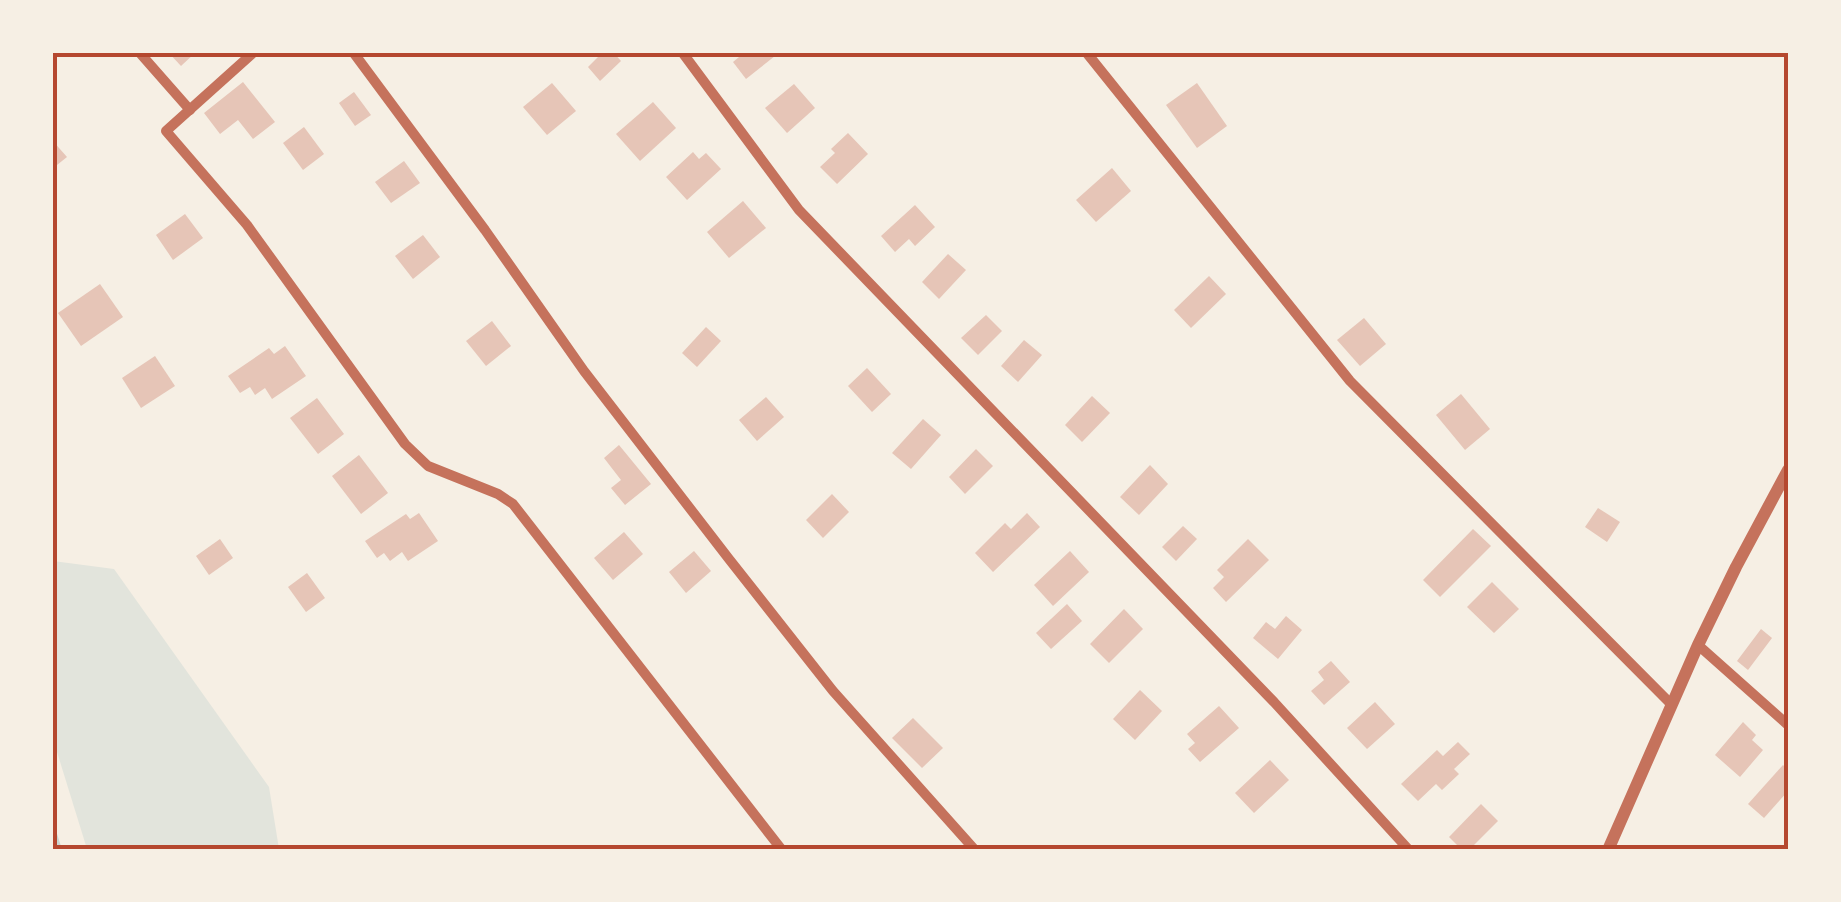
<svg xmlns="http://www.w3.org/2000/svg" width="1841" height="902" viewBox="0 0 1841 902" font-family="'Libre Baskerville',serif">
<rect width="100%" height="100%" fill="#f6efe4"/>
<path fill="#e2e4dc" d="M 53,561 L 114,569 L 269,787 L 279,849 L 87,849 L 53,739 Z"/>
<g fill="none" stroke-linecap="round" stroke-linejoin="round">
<path stroke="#c9d6d2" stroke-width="6" d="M 52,828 L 59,850"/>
</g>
<g fill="#e6c5b7">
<path d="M 168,52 L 196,52 L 181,66 Z"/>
<path d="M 603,52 L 613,52 L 621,61 L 600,81 L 588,67 Z"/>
<path d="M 745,52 L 780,52 L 746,79 L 733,62 Z"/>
<path d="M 243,82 L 275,122 L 253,139 L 238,120 L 220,134 L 204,113 Z"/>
<path d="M 552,83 L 576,111 L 547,135 L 523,107 Z"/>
<path d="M 1197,83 L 1227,126 L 1197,148 L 1166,105 Z"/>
<path d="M 794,84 L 815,108 L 787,133 L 765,108 Z"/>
<path d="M 354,92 L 371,115 L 355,126 L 339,103 Z"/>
<path d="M 653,102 L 676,128 L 640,161 L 616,134 Z"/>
<path d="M 304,127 L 324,154 L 303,170 L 283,143 Z"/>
<path d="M 848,133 L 868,154 L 837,184 L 820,167 L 835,153 L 831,149 Z"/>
<path d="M 52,140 L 67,157 L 52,169 Z"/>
<path d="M 693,152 L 699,159 L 706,153 L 721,169 L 687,200 L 666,177 Z"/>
<path d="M 404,161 L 420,183 L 391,203 L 375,182 Z"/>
<path d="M 1112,168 L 1131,191 L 1096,222 L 1076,200 Z"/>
<path d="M 743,201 L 766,228 L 729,258 L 707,232 Z"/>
<path d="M 915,205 L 935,227 L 915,246 L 909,239 L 895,252 L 881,236 Z"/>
<path d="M 185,214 L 203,238 L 173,260 L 156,235 Z"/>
<path d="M 423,235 L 440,257 L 413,279 L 395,256 Z"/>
<path d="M 948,254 L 966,270 L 939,299 L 922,282 Z"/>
<path d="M 1209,276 L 1226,294 L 1191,328 L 1174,310 Z"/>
<path d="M 100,284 L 123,317 L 81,346 L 58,313 Z"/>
<path d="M 986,315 L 1002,331 L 978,355 L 961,338 Z"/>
<path d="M 1364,318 L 1386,344 L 1360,366 L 1337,340 Z"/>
<path d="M 492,321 L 511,346 L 486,366 L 466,341 Z"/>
<path d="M 706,327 L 721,341 L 697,367 L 682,353 Z"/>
<path d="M 1024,340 L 1042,355 L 1018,382 L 1001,366 Z"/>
<path d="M 285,346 L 306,376 L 272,399 L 265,388 L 255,395 L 250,387 L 240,393 L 228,376 L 269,348 L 274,354 Z"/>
<path d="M 155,356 L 175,386 L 141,408 L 122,378 Z"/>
<path d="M 867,368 L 891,394 L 872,412 L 848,386 Z"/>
<path d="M 1461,394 L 1490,429 L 1465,450 L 1436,415 Z"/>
<path d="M 1092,396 L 1110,413 L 1082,442 L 1065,425 Z"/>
<path d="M 766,397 L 784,417 L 757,441 L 739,420 Z"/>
<path d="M 317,398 L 344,434 L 318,454 L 290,418 Z"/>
<path d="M 923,419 L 941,435 L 911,469 L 892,453 Z"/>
<path d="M 619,445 L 651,484 L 625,505 L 611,488 L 621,480 L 604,458 Z"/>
<path d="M 976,449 L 993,466 L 965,494 L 949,477 Z"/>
<path d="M 359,455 L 388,493 L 361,514 L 332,476 Z"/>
<path d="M 1150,465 L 1168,484 L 1139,515 L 1120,497 Z"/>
<path d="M 832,494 L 849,512 L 823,538 L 806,520 Z"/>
<path d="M 1598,508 L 1620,522 L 1607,542 L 1585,527 Z"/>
<path d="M 419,513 L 438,541 L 408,561 L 402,552 L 390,561 L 384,553 L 377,558 L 365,541 L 406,514 L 410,519 Z"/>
<path d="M 1027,513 L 1040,527 L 993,572 L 975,553 L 1005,523 L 1011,529 Z"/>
<path d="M 1183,526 L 1197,539 L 1176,561 L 1162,547 Z"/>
<path d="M 1473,529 L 1491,546 L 1440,597 L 1423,580 Z"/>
<path d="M 624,532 L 643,554 L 613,580 L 594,558 Z"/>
<path d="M 220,539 L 233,558 L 209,575 L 196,556 Z"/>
<path d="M 1248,539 L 1269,560 L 1226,602 L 1213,588 L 1224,577 L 1217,570 Z"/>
<path d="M 694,551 L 711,571 L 686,593 L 669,572 Z"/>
<path d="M 1070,551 L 1089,572 L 1053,606 L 1034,585 Z"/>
<path d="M 307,573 L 325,598 L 306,612 L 288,587 Z"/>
<path d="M 1492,582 L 1519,609 L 1494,633 L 1467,607 Z"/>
<path d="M 1067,604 L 1082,621 L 1051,649 L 1036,633 Z"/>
<path d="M 1124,609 L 1143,629 L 1109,663 L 1090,644 Z"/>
<path d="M 1286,616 L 1302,630 L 1278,659 L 1253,638 L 1266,622 L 1275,629 Z"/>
<path d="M 1761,629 L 1772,638 L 1748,670 L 1737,661 Z"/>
<path d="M 1331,661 L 1350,682 L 1324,705 L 1311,691 L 1324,680 L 1318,672 Z"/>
<path d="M 1140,690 L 1162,711 L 1135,740 L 1113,719 Z"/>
<path d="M 1375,702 L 1395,724 L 1367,749 L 1347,728 Z"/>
<path d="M 1219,706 L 1239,728 L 1200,762 L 1188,749 L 1195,743 L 1187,734 Z"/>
<path d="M 913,718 L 943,748 L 922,768 L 892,738 Z"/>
<path d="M 1743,722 L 1756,735 L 1752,740 L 1763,750 L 1740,777 L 1715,755 Z"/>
<path d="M 1458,742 L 1470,754 L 1454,769 L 1459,774 L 1442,790 L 1436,784 L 1418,801 L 1401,784 L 1437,750 L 1443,756 Z"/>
<path d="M 1270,760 L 1289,780 L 1254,813 L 1235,793 Z"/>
<path d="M 1783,765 L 1788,770 L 1788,791 L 1764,818 L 1748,804 Z"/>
<path d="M 1481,804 L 1498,821 L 1469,850 L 1462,850 L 1449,837 Z"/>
</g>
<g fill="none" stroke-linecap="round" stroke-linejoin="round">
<g stroke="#c5725c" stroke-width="10">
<path d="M 139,52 L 190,110"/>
<path d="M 254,52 L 166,131 L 247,225 L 405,444 L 428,466 L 498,494 L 513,504 L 782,850"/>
<path d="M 353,52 L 485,230 L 584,371 L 729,559 L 833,691 L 975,850"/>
<path d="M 682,52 L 799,210 L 1274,702 L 1409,850"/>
<path d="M 1086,52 L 1350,381 L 1671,704"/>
<path d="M 1698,645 L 1788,725"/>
</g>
<path stroke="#c5725c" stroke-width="12" d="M 1608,850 L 1698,645 L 1736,567 L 1788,470"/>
</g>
<rect width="1841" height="902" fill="none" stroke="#f6efe4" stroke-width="110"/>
<rect x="55" y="55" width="1731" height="792" fill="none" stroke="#b5482f" stroke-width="4"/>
</svg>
